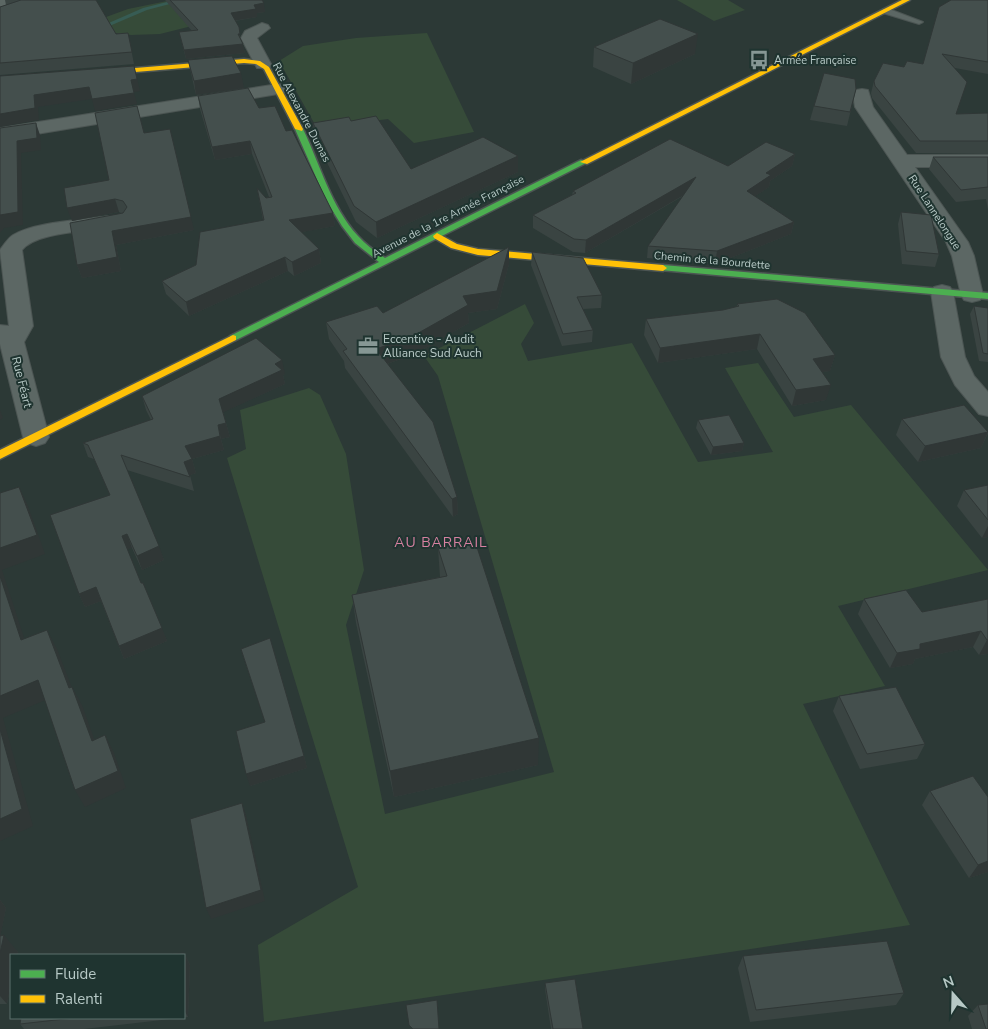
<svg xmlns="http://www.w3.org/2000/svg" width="988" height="1029" viewBox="0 0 988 1029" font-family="'Nunito Sans',sans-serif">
<rect width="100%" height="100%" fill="#2c3936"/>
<g fill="#364b39">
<path d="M 172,0 L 192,26 L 160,34 L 131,35 L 76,28 L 128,9 Z"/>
<path d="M 677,0 L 728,0 L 745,10 L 714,21 Z"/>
<path d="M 427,33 L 474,132 L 414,143 L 388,119 L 317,128 L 279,61 L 303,46 L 356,38 Z"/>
<path d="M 525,304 L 534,323 L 521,344 L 528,361 L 632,343 L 698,462 L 773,452 L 725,368 L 758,363 L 794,417 L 851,405 L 988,570 L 838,606 L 885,686 L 803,704 L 910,925 L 264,1022 L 258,945 L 358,887 L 227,458 L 246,449 L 240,410 L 309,388 L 320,395 L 346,454 L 364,570 L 346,625 L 385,814 L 554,772 L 438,376 L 424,356 Z"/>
</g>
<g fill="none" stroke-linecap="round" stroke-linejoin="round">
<path fill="#375c54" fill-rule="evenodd" d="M 175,0 L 185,0 L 147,10 L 100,30 L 95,29 L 143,8 Z"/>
<defs>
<path id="lane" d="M 883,9 L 889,9 L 923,22 L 919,24 L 883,13 Z"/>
<g id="street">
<path d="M 0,0 L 14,0 L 11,3 L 0,8 Z"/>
<path d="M 262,23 L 268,25 L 270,28 L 257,38 L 271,64 L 269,68 L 257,68 L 241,38 L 245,31 Z"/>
<path d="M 278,84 L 284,85 L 287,89 L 284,93 L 0,140 L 0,128 Z"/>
<path d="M 862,89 L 868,90 L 873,107 L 907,155 L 988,155 L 988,167 L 915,167 L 968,242 L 974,256 L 983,295 L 980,300 L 972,302 L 964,300 L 961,295 L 952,256 L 946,242 L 855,107 L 853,94 L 856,90 Z"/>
<path d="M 108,216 L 115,218 L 118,222 L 115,226 C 92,232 37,231 22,250 L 33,326 L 24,342 L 49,437 L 45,443 L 36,446 L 27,443 L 23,437 L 0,344 L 0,325 L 9,326 L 0,250 C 4,245 7,239 13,235 C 38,221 79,221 108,216 Z"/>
<path d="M 942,285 L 950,287 L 953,292 L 965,357 L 974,376 L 988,392 L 988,416 L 979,414 L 955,385 L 941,357 L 931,292 L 934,287 Z"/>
</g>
<g id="fast">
<path d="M 296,127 L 303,129 C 320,164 331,207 358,236 C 366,245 376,252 385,258 L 581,160 L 588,162 L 236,340 L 230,340 L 230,336 L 379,262 L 355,243 L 342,226 L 326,200 L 295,129 Z"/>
<path d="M 663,265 L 988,293 L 988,299 L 660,270 L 659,268 Z"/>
</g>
<g id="slow">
<path d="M 902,0 L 910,0 L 587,164 L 580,162 Z"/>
<path d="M 244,59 L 260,61 L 269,67 L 303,129 L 302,131 L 295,129 L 264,69 L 256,64 L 244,63 L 99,75 L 95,73 L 99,71 Z"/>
<path d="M 437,233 L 457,244 L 478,249 L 663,265 L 667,268 L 663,271 L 478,255 L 451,248 L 434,238 L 433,236 Z"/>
<path d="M 233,335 L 236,336 L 236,340 L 0,459 L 0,450 Z"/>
</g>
</defs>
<use href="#lane" stroke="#4c5553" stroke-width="2"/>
<use href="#street" stroke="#4c5553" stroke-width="2"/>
<use href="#fast" stroke="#4c5553" stroke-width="3"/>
<use href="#slow" stroke="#4c5553" stroke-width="3"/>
<use href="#lane" fill="#5c6764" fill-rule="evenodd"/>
<use href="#street" fill="#5c6764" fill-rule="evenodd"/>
<use href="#fast" fill="#4caf50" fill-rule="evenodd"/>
<use href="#slow" fill="#ffc107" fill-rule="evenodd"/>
</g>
<g fill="#3a4442">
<path d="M 5,0 L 96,0 L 116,34 L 128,33 L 134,64 L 0,75 L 0,7 L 6,5 Z"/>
<path d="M 165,0 L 262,0 L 265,12 L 257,13 L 257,17 L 235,21 L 245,53 L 186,59 L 179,32 L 192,31 Z"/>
<path d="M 988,0 L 988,74 L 955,68 L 956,114 L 988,113 L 988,154 L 916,153 L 872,98 L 871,93 L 874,81 L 904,67 L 923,64 Z"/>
<path d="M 594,47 L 695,54 L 631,84 L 593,67 Z"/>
<path d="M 188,60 L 244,88 L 196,95 Z"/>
<path d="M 856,89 L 847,126 L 810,120 L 814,106 Z"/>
<path d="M 198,96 L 259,108 L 286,131 L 333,213 L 335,226 L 301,232 L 319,249 L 321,263 L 294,276 L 288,271 L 189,316 L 166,294 L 162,281 L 196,265 L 263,220 L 257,188 L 266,198 L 269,197 L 252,154 L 215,160 L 200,109 Z"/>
<path d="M 351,121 L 411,169 L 518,172 L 377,238 L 356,222 L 315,138 L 313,123 Z"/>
<path d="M 144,133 L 194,230 L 116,245 L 121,271 L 82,278 L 77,265 L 121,213 L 119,212 L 72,221 L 109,180 Z"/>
<path d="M 795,154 L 792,166 L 770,181 L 769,187 L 755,196 L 794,222 L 791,234 L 715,264 L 647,258 L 648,246 L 683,196 L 585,253 L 573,252 L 533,228 L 533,215 L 572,195 L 573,191 L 728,166 Z"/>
<path d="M 933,157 L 988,157 L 988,210 L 986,199 L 956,202 L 929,169 Z"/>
<path d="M 901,212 L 939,254 L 935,267 L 902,264 L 898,224 Z"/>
<path d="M 509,247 L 509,264 L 497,309 L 468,313 L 469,323 L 415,354 L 387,364 L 457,497 L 458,514 L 453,517 L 345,368 L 344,361 L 329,339 L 326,322 L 383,313 Z"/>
<path d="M 532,252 L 602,295 L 601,308 L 583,309 L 593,330 L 592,342 L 562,346 L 531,265 Z"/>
<path d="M 737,304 L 835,355 L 830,371 L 822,372 L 826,400 L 792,406 L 757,349 L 658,363 L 644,335 L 646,319 L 723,310 L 737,307 Z"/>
<path d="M 974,306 L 988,308 L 988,362 L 979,361 L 970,314 Z"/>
<path d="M 285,374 L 283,375 L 285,384 L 223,412 L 230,437 L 221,439 L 224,450 L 192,459 L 196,473 L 190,475 L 194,491 L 127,470 L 164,560 L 142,570 L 132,548 L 127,549 L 141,583 L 167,641 L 124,659 L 101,601 L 85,607 L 79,594 L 110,495 L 94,459 L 88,457 L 83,443 L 151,420 L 146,410 L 142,396 Z"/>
<path d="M 902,419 L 988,431 L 988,433 L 981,448 L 918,462 L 896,435 Z"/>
<path d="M 698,420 L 744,443 L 742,451 L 711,455 L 696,428 Z"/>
<path d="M 988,485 L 988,537 L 982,538 L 957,506 L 964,490 Z"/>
<path d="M 438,548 L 538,765 L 394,797 L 356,623 L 352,595 L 440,577 Z"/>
<path d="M 864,599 L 922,612 L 988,599 L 988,654 L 979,655 L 973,647 L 915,659 L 913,664 L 890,668 L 858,614 Z"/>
<path d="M 241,649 L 304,756 L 307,768 L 250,786 L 265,722 Z"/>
<path d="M 839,696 L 925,744 L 917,759 L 860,769 L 833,711 Z"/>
<path d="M 930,791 L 988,797 L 988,872 L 969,878 L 922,805 Z"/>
<path d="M 0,900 L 6,908 L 0,936 L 18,952 L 17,955 L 11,955 L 11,983 L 7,1004 L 0,1004 Z"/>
<path d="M 184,953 L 190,965 L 188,1017 L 84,1029 L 24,1029 L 20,1024 L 21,1018 L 184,1018 Z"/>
<path d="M 743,956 L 904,993 L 896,1005 L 750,1022 L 738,968 Z"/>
<path d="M 545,983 L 583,1029 L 551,1029 L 545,989 Z"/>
<path d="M 978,1005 L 988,1029 L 972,1029 L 968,1016 Z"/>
</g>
<g fill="#303736">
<path d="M 264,3 L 265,12 L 257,13 L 257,17 L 232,21 L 231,13 L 254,5 Z"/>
<path d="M 698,34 L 695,54 L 631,84 L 633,63 Z"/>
<path d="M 243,44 L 245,53 L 186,59 L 184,50 Z"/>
<path d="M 134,66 L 140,91 L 134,92 L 131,80 Z"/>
<path d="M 241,73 L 244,88 L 196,95 L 194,81 Z"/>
<path d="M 89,87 L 134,93 L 137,104 L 95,111 L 92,99 L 38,107 L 39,120 L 0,127 L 0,114 L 34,95 Z"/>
<path d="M 36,123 L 40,135 L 41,150 L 21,153 L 23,225 L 4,228 L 0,233 L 0,215 L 17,141 Z"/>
<path d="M 250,141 L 252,154 L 215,160 L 212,147 Z"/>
<path d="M 795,154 L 792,166 L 770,181 L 769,187 L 745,203 L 747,191 L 766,173 Z"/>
<path d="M 518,156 L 518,172 L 377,238 L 376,222 Z"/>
<path d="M 696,177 L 694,189 L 585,253 L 586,240 Z"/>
<path d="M 115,199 L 119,212 L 72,221 L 67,208 Z"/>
<path d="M 333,213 L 335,226 L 292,234 L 289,220 Z"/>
<path d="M 191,217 L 194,230 L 116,245 L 121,271 L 82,278 L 77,265 L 112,231 Z"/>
<path d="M 794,222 L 791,234 L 715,264 L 717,251 Z"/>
<path d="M 509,247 L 509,264 L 497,309 L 468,313 L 469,323 L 415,354 L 378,367 L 376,349 L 463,296 Z"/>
<path d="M 319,249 L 321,263 L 294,276 L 292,262 Z"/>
<path d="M 285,257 L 288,271 L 189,316 L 186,302 Z"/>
<path d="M 760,334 L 757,349 L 658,363 L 660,348 Z"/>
<path d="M 835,355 L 830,371 L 809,374 L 813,359 Z"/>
<path d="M 282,360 L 285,374 L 283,375 L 285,384 L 222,413 L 219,399 Z"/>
<path d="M 831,385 L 826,400 L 792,406 L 796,390 Z"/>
<path d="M 0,410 L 3,418 L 0,420 Z"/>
<path d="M 226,423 L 230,437 L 221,439 L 218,425 Z"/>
<path d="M 988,432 L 981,448 L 918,462 L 925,446 Z"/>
<path d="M 220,436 L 224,450 L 192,459 L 196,473 L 188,476 L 184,462 L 185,446 Z"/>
<path d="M 744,443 L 742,451 L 711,455 L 713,447 Z"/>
<path d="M 19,487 L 28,506 L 45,554 L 2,570 L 31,659 L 21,640 L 0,576 L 0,548 Z"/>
<path d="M 457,497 L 458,514 L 453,517 L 452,499 Z"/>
<path d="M 988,526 L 988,537 L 982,538 Z"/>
<path d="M 127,534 L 132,548 L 127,550 L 122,536 Z"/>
<path d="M 159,546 L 164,560 L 142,570 L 137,556 Z"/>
<path d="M 96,587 L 101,601 L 85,607 L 79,594 Z"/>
<path d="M 162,628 L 167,641 L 124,659 L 119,646 Z"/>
<path d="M 47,630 L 57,649 L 79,706 L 69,688 Z"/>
<path d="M 981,631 L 973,647 L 915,659 L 913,664 L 890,668 L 897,653 L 920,644 Z"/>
<path d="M 987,640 L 988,640 L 988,654 L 979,655 Z"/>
<path d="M 38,680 L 48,699 L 3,718 L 33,826 L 0,841 L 0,696 Z"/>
<path d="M 72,687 L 82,705 L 101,758 L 92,741 Z"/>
<path d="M 105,735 L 114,753 L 126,788 L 85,807 L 75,790 Z"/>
<path d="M 539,738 L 538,765 L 394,797 L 390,771 Z"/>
<path d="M 304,756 L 307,768 L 250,786 L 246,774 Z"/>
<path d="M 242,803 L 246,815 L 265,901 L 211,919 L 206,908 Z"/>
<path d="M 988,861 L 988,872 L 969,878 L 978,865 Z"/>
<path d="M 0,900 L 6,908 L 0,938 Z"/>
<path d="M 4,935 L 18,952 L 17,955 L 11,955 L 11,983 L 7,1004 L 0,996 L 0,953 Z"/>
<path d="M 184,953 L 190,965 L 188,1017 L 184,1010 Z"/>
</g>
<g fill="#444f4d" stroke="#303736">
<path d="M 21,0 L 96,0 L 116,34 L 128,33 L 132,52 L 0,63 L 0,7 Z"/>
<path d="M 170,0 L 262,0 L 264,3 L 254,5 L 256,9 L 231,13 L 239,27 L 240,34 L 238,34 L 243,44 L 184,50 L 179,32 L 198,30 Z"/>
<path d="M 951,0 L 988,0 L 988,62 L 942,54 L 967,82 L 956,114 L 988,113 L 988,141 L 920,141 L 875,86 L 874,81 L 883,63 L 904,67 L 907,61 L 923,64 L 939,7 Z"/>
<path d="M 660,19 L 698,34 L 633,63 L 594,47 Z"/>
<path d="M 232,56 L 241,73 L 194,81 L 188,60 Z"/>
<path d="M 134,66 L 137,79 L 131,80 L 134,93 L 92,99 L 89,87 L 34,95 L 35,108 L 0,114 L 0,76 Z"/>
<path d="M 824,73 L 855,79 L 856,89 L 850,112 L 814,106 Z"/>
<path d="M 248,88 L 259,108 L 275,106 L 286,131 L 292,130 L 333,213 L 289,220 L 319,249 L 292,262 L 285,257 L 186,302 L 162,281 L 196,265 L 200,232 L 264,220 L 257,188 L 266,198 L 272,197 L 250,141 L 212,147 L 198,96 Z"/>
<path d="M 137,106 L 144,133 L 170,129 L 191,217 L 112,231 L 117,257 L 77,265 L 70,223 L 123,213 L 127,207 L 123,201 L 115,199 L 67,208 L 64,188 L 109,180 L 95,113 Z"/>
<path d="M 376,116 L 411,169 L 483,137 L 518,156 L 376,222 L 354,206 L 313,123 L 349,117 L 351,121 Z"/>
<path d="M 36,123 L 37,138 L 17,141 L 18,212 L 0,215 L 0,128 Z"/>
<path d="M 670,139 L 728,166 L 766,142 L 795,154 L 766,173 L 771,175 L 747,191 L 794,222 L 717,251 L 648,246 L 696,177 L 586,240 L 574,239 L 533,215 L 576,193 L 573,191 Z"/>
<path d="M 933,157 L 988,157 L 988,187 L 961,190 Z"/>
<path d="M 901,212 L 931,215 L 939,254 L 906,251 Z"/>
<path d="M 509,247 L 497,291 L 463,296 L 468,305 L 413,336 L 376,349 L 433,422 L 457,497 L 452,499 L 343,351 L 347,349 L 326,322 L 377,306 L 383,313 Z"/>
<path d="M 532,252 L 583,258 L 602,295 L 577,297 L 593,330 L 563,334 Z"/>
<path d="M 777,299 L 805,313 L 835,355 L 813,359 L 831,385 L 796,390 L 760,334 L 660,348 L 646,319 L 723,310 L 739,306 L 737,304 Z"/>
<path d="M 974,306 L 988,308 L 988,354 L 983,353 Z"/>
<path d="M 256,338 L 282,360 L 275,364 L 282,370 L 219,399 L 226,423 L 218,425 L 220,436 L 185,446 L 192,459 L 184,462 L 190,477 L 121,455 L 159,546 L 137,556 L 127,534 L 122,536 L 141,583 L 143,583 L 162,628 L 119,646 L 96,587 L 79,594 L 50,515 L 110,495 L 88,445 L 83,443 L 153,419 L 142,396 Z"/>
<path d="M 964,405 L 988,432 L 925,446 L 902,419 Z"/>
<path d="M 729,415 L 744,443 L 713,447 L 698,420 Z"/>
<path d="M 988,485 L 988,520 L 964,490 Z"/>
<path d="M 19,487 L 37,535 L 0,548 L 0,493 Z"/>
<path d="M 475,541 L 539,738 L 390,771 L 352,595 L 447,576 L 438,548 Z"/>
<path d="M 0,576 L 21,640 L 47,630 L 69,688 L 72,687 L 92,741 L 105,735 L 118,771 L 75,790 L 38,680 L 0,696 Z"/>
<path d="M 906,590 L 922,612 L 988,599 L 988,640 L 987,640 L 981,631 L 920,644 L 920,649 L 897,653 L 864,599 Z"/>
<path d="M 270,638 L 304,756 L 246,774 L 236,731 L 265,722 L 241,649 Z"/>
<path d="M 896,687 L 925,744 L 867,754 L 839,696 Z"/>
<path d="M 0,729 L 22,809 L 0,819 Z"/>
<path d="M 973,776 L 988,797 L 988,861 L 978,865 L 930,791 Z"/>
<path d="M 242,803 L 261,890 L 206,908 L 190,819 Z"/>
<path d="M 4,935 L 0,953 L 0,936 Z"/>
<path d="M 887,941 L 904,993 L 756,1010 L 743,956 Z"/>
<path d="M 184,953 L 184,955 L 161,955 Z"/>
<path d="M 575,979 L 583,1029 L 553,1029 L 545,983 Z"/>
<path d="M 437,1000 L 439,1029 L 413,1029 L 409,1025 L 406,1005 Z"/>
<path d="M 988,1004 L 988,1029 L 986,1029 L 978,1005 Z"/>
<path d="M 21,1018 L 74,1018 L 20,1024 Z"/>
</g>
<defs>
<symbol id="bus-bare" viewBox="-9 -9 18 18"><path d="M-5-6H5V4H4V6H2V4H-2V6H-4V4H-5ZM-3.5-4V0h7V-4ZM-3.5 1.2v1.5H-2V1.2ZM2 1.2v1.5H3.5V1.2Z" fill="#869794" stroke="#1f3430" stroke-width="2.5" paint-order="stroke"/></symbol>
<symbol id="office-bare" viewBox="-9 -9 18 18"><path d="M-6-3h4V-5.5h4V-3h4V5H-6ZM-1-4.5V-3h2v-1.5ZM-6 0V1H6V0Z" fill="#869794" stroke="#1f3430" stroke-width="2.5" paint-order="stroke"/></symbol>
</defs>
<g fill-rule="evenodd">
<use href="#bus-bare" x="745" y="46" width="28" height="28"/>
<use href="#office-bare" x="354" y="332" width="28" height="28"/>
</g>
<g text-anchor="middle" stroke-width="4" stroke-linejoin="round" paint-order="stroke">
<g font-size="11" fill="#b7c9c6" stroke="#1f3430" text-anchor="start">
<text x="774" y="64">Armée Française</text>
</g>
<g font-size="11" fill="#b7c9c6" stroke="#1f3430">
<text transform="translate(302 112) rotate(62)" y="4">Rue Alexandre Dumas</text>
<text transform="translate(935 212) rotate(57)" y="4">Rue Lannelongue</text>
<text transform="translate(448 216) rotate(-27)" y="4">Avenue de la 1re Armée Française</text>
<text transform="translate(712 260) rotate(5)" y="4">Chemin de la Bourdette</text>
</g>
<g font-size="12" fill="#b7c9c6" stroke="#1f3430" text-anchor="start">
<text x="383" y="343">Eccentive - Audit<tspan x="383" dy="14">Alliance Sud Auch</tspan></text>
</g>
<g font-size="12" fill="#b7c9c6" stroke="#1f3430">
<text transform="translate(22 382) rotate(76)" y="4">Rue Féart</text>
</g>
<g font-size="14" letter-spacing="1" fill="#d781a1" stroke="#1f3430">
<text x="441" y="547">AU BARRAIL</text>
</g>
</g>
<rect x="10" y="954" width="175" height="65" fill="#1f3430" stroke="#5c706c"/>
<rect x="20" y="970" width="25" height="8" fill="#4caf50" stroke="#5c706c"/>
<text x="55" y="979" font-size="15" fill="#b7c9c6">Fluide</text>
<rect x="20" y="995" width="25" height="8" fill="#ffc107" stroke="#5c706c"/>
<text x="55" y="1004" font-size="15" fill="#b7c9c6">Ralenti</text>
<g transform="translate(953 994) rotate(340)" stroke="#1f3430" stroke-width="4" paint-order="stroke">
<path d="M0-4L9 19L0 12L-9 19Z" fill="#b7c9c6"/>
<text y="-8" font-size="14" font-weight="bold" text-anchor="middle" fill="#b7c9c6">N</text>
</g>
</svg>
